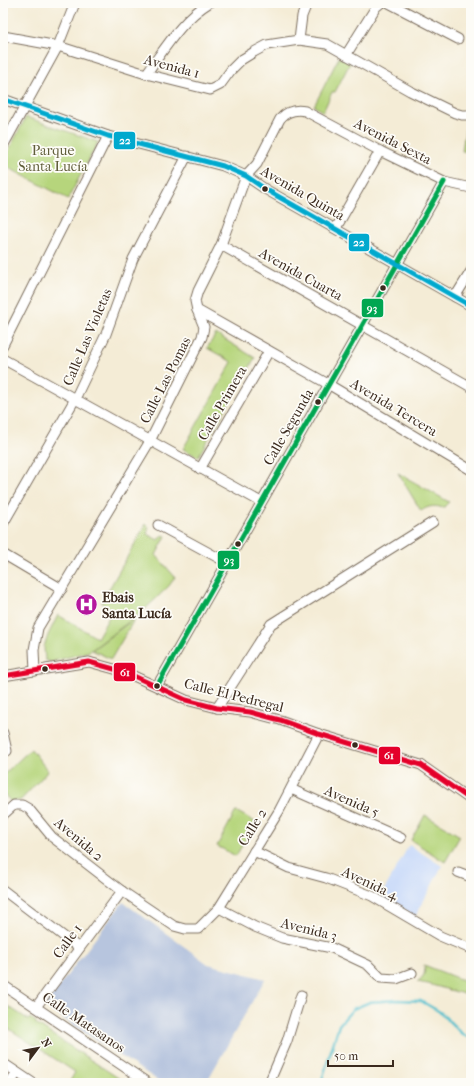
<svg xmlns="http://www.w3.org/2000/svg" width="474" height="1086" viewBox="0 0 474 1086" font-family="'IM FELL French Canon',serif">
<rect width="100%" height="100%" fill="#fdfcf7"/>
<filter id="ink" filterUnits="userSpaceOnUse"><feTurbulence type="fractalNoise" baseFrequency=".025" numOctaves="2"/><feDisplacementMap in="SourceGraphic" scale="8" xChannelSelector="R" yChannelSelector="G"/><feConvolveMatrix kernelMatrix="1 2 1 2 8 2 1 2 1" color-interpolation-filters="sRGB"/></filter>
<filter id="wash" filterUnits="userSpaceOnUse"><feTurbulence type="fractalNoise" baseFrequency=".012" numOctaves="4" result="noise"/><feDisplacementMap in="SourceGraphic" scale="16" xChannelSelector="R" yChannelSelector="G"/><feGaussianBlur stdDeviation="0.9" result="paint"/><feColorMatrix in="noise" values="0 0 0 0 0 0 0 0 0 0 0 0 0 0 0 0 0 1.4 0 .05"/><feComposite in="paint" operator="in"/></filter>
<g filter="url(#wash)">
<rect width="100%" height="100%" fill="#f4ecd6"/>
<path fill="#cbdbf9" d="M 409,845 L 442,866 L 415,917 L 381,896 Z"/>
<path fill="#b7c5de" d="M 123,902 L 208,964 L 265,979 L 206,1083 L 162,1083 L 44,1006 Z"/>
<g fill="#b6d57c" stroke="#78804d">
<path d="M 339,57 L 350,63 L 335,92 L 332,92 L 323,112 L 314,106 Z"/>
<path d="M 26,117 L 98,142 L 68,199 L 3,165 L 3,161 Z"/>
<path d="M 466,125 L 471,127 L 471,152 L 462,151 Z"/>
<path d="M 216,334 L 255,358 L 198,457 L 183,449 L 232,362 L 207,348 Z"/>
<path d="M 398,473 L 449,502 L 443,508 C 435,505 428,506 421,511 Z"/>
<path d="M 146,524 L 149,527 L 147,534 L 158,540 L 162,535 L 166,536 L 156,555 L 175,577 L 169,586 L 143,611 L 90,651 L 51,662 L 45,660 L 44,647 L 48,635 L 58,615 L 97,638 L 113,610 L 101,603 Z"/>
<path d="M 135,618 L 111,659 L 92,650 Z"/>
<path d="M 31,749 L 48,771 L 21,800 L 11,802 L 3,793 L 3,775 Z"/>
<path d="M 236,811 L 255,822 L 236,856 L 217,846 Z"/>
<path d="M 425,815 L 460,836 L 445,862 L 411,840 Z"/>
<path d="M 424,965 L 457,978 L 471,982 L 471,996 L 428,984 L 417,982 C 424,977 426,973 424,965 Z"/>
<path d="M 3,1003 L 29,1020 L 30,1018 L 36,1022 L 36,1024 L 126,1083 L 92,1083 L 90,1082 L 89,1083 L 69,1083 L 75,1072 L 3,1025 Z"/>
</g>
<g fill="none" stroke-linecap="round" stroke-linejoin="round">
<path stroke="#54c0ce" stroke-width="2.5" d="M 321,1083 L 339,1025 L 353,1009 L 370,1002 L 396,1000 L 421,1001 L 440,1012 L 463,1035 L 471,1038"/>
</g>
</g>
<g filter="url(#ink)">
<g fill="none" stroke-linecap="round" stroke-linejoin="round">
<defs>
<g id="street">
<path d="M 389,3 L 458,39"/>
<path d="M 3,36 L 58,46 L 146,74 L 210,90 L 220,85 L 231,70 L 241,60 L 254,52 L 267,45 L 299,40 L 327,44 L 410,91 L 455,113 L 462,115 L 471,115"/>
<path d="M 299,40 L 302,16 L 306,6"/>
<path d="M 346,55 L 376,7 L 381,3"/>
<path d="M 146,74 C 165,49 181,20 209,3"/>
<path d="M 3,99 L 108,136 L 223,166 L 246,176 L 265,189 L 471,306"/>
<path d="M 3,146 L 58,46 L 75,3"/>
<path d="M 336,228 L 380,151"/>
<path d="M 221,245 L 471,387"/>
<path d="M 455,297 L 471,271"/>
<path d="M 197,310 L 328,384 L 471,470"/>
<path d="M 3,345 L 108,136"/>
<path d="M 3,359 L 261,502"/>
<path d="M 200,469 L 269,351"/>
<path d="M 3,524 L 75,399 L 106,334 L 133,259 L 187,156"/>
<path d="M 158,525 L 226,562"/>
<path d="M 3,554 L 62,589"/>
<path d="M 35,671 L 34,650 L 38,628 L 150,441 L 202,337 L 204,327 L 197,310 L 195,301 L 198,291 L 221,245 L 246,176 L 257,164 L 280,119 C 287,111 295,109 305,111 L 380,151 L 444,182 L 471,188"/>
<path d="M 3,676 L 89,662 L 125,672 L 186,700 L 217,708 L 250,712 L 280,720 L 319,734 L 421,765 L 471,800"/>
<path d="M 157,686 L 444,182"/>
<path d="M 217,708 L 271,624 L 433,522"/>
<path d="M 3,733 L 7,751"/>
<path d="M 291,789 L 401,838"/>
<path d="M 3,815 L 14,805 L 22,805 L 29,809 L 52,837 L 122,891 L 174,926 L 185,929 L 198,929 L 219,908 L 279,811 L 319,734"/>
<path d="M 254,851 L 289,868 L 326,878 L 372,896 L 440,936 L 471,949"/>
<path d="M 458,872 L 471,877"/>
<path d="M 3,890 L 79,948"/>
<path d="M 219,908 L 255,927 L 282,938 L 332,948 L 368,965 L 381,978 L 396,979 L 412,973"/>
<path d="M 3,985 L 148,1083"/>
<path d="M 36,1007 L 122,891"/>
<path d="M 3,1063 L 33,1083"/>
<path d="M 10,1083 L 17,1073"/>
<path d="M 269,1083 L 287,1041 L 301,995"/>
</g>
</defs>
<use href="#street" stroke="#7c6e5e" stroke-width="11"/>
<use href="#street" stroke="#fff" stroke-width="9"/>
<defs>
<path id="bus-1" d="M 3,676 L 89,662 L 125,672 L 186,700 L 217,708 L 250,712 L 280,720 L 319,734 L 421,765 L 471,800"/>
<path id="bus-2" d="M 157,686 L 444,182"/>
<path id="bus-3" d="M 3,99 L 108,136 L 223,166 L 246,176 L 265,189 L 471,306"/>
</defs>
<use href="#bus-1" stroke="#fdfcf7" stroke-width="8"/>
<use href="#bus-2" stroke="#fdfcf7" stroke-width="8"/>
<use href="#bus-3" stroke="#fdfcf7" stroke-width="8"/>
<use href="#bus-1" stroke="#e4002b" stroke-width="5"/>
<use href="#bus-2" stroke="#00a651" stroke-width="5"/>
<use href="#bus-3" stroke="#00a9ce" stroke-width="5"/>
</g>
</g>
<defs>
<symbol id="hospital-disc" viewBox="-11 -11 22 22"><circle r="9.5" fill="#b5179e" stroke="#fdfcf7"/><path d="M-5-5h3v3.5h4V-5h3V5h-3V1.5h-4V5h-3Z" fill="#fff"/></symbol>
</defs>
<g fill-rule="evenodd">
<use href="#hospital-disc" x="74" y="592" width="25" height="25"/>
</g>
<g fill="#3b2a1e" stroke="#fdfcf7" stroke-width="1.5">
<circle cx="265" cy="189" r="3.5"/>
<circle cx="383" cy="288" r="3.5"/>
<circle cx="318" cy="402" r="3.5"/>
<circle cx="238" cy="544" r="3.5"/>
<circle cx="45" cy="669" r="3.5"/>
<circle cx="157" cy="686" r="3.5"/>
<circle cx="355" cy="745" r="3.5"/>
</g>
<g text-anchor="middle" stroke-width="3.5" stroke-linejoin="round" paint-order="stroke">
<g font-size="14" fill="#3b2a1e" stroke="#fdfcf7">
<text transform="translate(172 66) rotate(15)" y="5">Avenida 1</text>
<text transform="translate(393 141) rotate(27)" y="5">Avenida Sexta</text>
<text transform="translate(303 193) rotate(30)" y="5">Avenida Quinta</text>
<text transform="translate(301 274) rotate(29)" y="5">Avenida Cuarta</text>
<text transform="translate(87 337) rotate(-67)" y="5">Calle Las Violetas</text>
<text transform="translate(165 380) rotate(-63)" y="5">Calle Las Pomas</text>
<text transform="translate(222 403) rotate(-60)" y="5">Calle Primera</text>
<text transform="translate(394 407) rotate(31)" y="5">Avenida Tercera</text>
<text transform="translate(288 427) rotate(-60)" y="5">Calle Segunda</text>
<text transform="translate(234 695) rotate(14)" y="5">Calle El Pedregal</text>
<text transform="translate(352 801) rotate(24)" y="5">Avenida 5</text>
<text transform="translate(252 827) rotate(-58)" y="5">Calle 2</text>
<text transform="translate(79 839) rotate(40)" y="5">Avenida 2</text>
<text transform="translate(370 883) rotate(25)" y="5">Avenida 4</text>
<text transform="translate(309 929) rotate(14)" y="5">Avenida 3</text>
<text transform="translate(67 941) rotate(-54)" y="5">Calle 1</text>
<text transform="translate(84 1022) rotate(34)" y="5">Calle Matasanos</text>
</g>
<g font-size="14" fill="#605d3a" stroke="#fdfcf7">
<text x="53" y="155">Parque<tspan x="53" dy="16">Santa Lucía</tspan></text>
</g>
<g font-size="14" font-weight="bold" fill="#3b2a1e" stroke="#fdfcf7" text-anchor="start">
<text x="102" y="602">Ebais<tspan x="102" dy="16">Santa Lucía</tspan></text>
</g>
</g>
<g stroke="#fdfcf7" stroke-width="1.5">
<rect x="113" y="131" width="23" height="19" rx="4" fill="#00a9ce"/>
<rect x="348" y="233" width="22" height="19" rx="4" fill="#00a9ce"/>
<rect x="361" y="298" width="23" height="20" rx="4" fill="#00a651"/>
<rect x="217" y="550" width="23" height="20" rx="4" fill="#00a651"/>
<rect x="113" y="662" width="23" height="20" rx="4" fill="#e4002b"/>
<rect x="378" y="746" width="23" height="19" rx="4" fill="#e4002b"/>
</g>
<g font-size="11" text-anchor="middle" font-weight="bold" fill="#fff">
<text x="125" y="144">22</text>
<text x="359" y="246">22</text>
<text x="372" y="312">93</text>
<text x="229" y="564">93</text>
<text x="125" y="676">61</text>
<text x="389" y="759">61</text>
</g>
<rect width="474" height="1086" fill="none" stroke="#fdfcf7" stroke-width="16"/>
<g transform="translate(38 1048) rotate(58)" stroke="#fdfcf7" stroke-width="3" paint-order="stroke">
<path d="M0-3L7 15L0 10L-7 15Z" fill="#3b2a1e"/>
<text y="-6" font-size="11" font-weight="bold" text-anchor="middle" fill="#3b2a1e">N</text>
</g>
<path d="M328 1060v6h65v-6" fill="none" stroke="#3b2a1e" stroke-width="2"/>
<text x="334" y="1060" font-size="12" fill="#3b2a1e" stroke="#fdfcf7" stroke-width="3" paint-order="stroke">50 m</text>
</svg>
